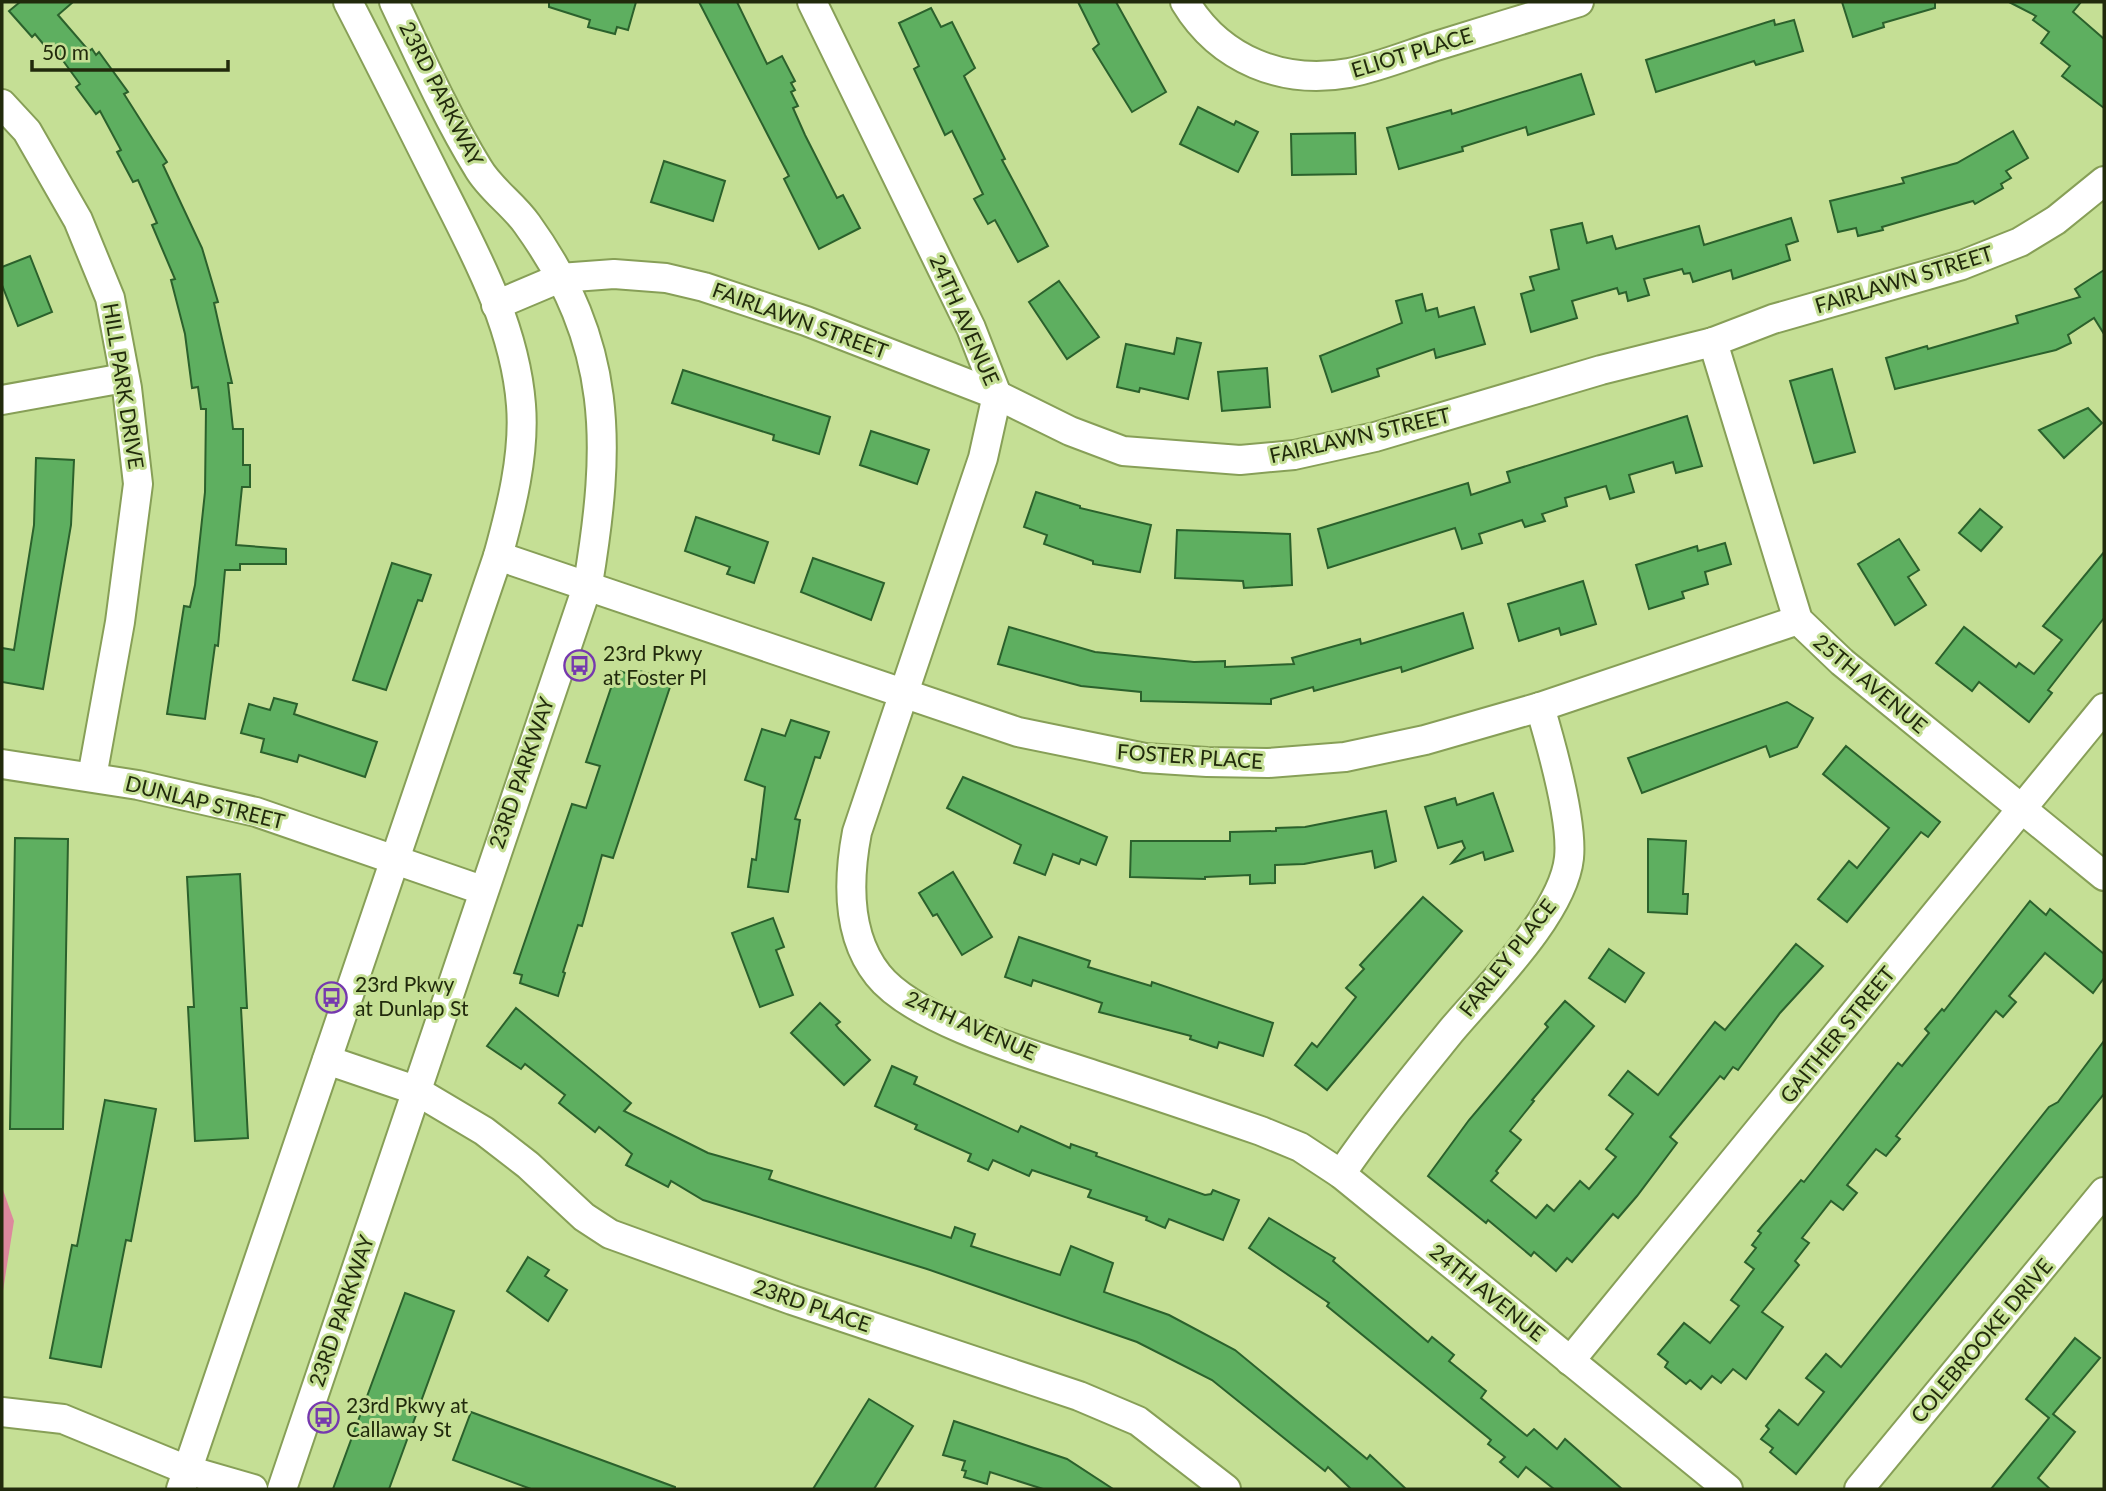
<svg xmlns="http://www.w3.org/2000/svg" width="2106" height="1491" viewBox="0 0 2106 1491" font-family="Lato,sans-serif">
<rect width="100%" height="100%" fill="#c5df95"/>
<path fill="#dd889d" d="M 2,1187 L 14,1221 L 2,1297 Z"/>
<g fill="#5eaf60" stroke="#2b612c" stroke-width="2">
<path d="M 20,2 L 73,2 L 58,15 L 89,51 L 92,49 L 96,55 L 99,52 L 128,92 L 124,94 L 167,162 L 163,165 L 202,248 L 218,302 L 214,303 L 232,383 L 228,383 L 233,429 L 243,429 L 243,465 L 250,465 L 250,487 L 242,487 L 236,545 L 286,549 L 286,564 L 240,564 L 240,570 L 225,570 L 218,646 L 215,645 L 205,719 L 167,714 L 184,606 L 190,607 L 195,585 L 205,492 L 206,409 L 201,409 L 198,387 L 192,388 L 185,334 L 171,280 L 175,279 L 152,225 L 157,223 L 138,180 L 133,182 L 117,152 L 121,150 L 100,111 L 96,114 L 76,87 L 80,84 L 53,47 L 49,51 L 35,34 L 32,37 L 9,11 Z"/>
<path d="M 549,2 L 636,2 L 628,30 L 617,27 L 615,34 L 588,27 L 590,20 L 549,7 Z"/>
<path d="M 699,2 L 737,2 L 767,64 L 782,56 L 795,81 L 791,83 L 795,90 L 791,92 L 798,106 L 793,108 L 805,135 L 837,198 L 843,195 L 860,228 L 819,249 L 784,179 L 789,176 Z"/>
<path d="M 1078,2 L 1116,2 L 1166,92 L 1132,112 L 1093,49 L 1099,44 Z"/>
<path d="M 1842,2 L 1935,2 L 1935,8 L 1883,23 L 1884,27 L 1853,37 Z"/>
<path d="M 2009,2 L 2081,2 L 2073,12 L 2104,39 L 2104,108 L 2062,76 L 2070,66 L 2041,43 L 2049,32 L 2033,20 L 2036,16 Z"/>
<path d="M 931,8 L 941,27 L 952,22 L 975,68 L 964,76 L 1005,159 L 1002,160 L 1048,246 L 1018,262 L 995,220 L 988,224 L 974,199 L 983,194 L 952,131 L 945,135 L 914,69 L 919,66 L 899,23 Z"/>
<path d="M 1774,20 L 1775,25 L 1794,20 L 1803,51 L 1756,65 L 1754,61 L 1656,92 L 1646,60 Z"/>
<path d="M 1581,74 L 1594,114 L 1528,135 L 1526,127 L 1462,147 L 1463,151 L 1399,169 L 1387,128 L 1451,110 L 1452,114 Z"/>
<path d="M 1198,107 L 1234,125 L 1236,121 L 1258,132 L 1238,172 L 1180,144 Z"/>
<path d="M 2013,131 L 2028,158 L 2006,171 L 2011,178 L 2001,184 L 2003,188 L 1975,204 L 1973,201 L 1882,227 L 1883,230 L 1858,236 L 1856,228 L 1838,232 L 1830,201 L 1904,183 L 1902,178 L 1957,163 Z"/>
<path d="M 1355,133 L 1356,174 L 1292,175 L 1291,134 Z"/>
<path d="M 664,161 L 725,181 L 713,221 L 651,202 Z"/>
<path d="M 1791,218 L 1798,241 L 1786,245 L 1790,260 L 1733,279 L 1731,270 L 1693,282 L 1690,273 L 1684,274 L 1682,269 L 1644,279 L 1649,295 L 1628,301 L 1626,292 L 1619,294 L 1617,288 L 1572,301 L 1577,318 L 1531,332 L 1521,294 L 1534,290 L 1530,277 L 1559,269 L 1551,230 L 1582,223 L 1587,243 L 1612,236 L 1616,249 L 1699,226 L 1704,245 Z"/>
<path d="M 30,256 L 52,312 L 18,326 L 2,285 L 2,267 Z"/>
<path d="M 2104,270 L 2104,334 L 2094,318 L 2068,335 L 2071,343 L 2056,350 L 1895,389 L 1886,358 L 1927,346 L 1928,349 L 2018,323 L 2016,316 L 2080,297 L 2075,289 Z"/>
<path d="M 1059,281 L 1099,337 L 1067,359 L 1029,302 Z"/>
<path d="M 1422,294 L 1426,311 L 1437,308 L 1439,317 L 1474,307 L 1485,344 L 1436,358 L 1434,349 L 1377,369 L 1379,376 L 1332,392 L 1320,356 L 1402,323 L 1396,301 Z"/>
<path d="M 1177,338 L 1201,343 L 1188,399 L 1140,388 L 1139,392 L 1117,387 L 1126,344 L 1174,354 Z"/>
<path d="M 1267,368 L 1270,407 L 1222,411 L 1218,372 Z"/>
<path d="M 1832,369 L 1855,452 L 1814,463 L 1790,381 Z"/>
<path d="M 683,370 L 830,417 L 819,454 L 773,440 L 774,435 L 672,403 Z"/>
<path d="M 2088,408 L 2102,423 L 2064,458 L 2039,430 Z"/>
<path d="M 1687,416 L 1702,466 L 1676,473 L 1673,462 L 1629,475 L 1634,492 L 1610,499 L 1606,486 L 1565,498 L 1567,506 L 1542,514 L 1545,521 L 1525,527 L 1522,520 L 1479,534 L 1482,543 L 1462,549 L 1455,528 L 1328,568 L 1318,529 L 1468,483 L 1471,495 L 1510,482 L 1507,472 Z"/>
<path d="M 871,431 L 929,450 L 917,484 L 860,465 Z"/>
<path d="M 36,458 L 74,460 L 71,525 L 43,689 L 2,682 L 2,648 L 14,650 L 34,525 Z"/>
<path d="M 1036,492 L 1080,506 L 1080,508 L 1151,525 L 1140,572 L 1093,564 L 1093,561 L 1044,544 L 1047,535 L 1024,527 Z"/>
<path d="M 1980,509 L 2002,527 L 1981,551 L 1959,533 Z"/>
<path d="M 696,517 L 768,542 L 754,583 L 727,574 L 730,567 L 685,551 Z"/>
<path d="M 1177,530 L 1290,534 L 1292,585 L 1244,588 L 1243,581 L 1175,578 Z"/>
<path d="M 1899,539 L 1919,570 L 1908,577 L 1926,605 L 1895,625 L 1858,564 Z"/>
<path d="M 1725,543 L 1731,564 L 1705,572 L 1708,584 L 1682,592 L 1684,598 L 1649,609 L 1636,565 L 1697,546 L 1698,551 Z"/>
<path d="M 2104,552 L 2104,618 L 2048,690 L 2052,693 L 2029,722 L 1979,682 L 1972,691 L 1936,663 L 1964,627 L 2016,667 L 2019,663 L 2034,674 L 2062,640 L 2043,626 Z"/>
<path d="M 813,558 L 884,583 L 871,620 L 801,592 Z"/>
<path d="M 392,563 L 431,575 L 422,601 L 418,600 L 386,690 L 353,680 Z"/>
<path d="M 1583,581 L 1596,624 L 1561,635 L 1559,628 L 1519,641 L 1508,604 Z"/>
<path d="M 1463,613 L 1473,648 L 1402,672 L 1401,667 L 1314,691 L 1313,687 L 1271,699 L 1271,704 L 1141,701 L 1141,692 L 1081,686 L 998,664 L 1009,627 L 1095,652 L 1194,662 L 1225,661 L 1225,667 L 1294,664 L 1292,658 L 1360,639 L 1361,644 Z"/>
<path d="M 633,669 L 672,681 L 613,858 L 602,855 L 582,926 L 578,925 L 563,972 L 565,973 L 558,996 L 520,983 L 522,975 L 514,973 L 572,804 L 586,808 L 600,766 L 586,762 L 617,670 L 631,675 Z"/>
<path d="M 274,698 L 297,704 L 294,714 L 377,742 L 365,777 L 299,755 L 297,762 L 261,752 L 264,739 L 241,733 L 249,704 L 270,710 Z"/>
<path d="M 1787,702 L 1813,718 L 1797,747 L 1770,757 L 1766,746 L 1642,793 L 1628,758 Z"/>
<path d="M 791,720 L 829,732 L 820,758 L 815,757 L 795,819 L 800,820 L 788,892 L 748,887 L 752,859 L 756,860 L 765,787 L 745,780 L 762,729 L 785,736 Z"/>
<path d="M 1846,746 L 1940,822 L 1928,837 L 1921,832 L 1847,922 L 1818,899 L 1849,861 L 1857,868 L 1889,828 L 1823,774 Z"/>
<path d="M 963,777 L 1107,837 L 1096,865 L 1081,859 L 1079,864 L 1053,854 L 1045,875 L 1014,863 L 1021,845 L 947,808 Z"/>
<path d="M 1493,793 L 1513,851 L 1485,860 L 1483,852 L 1452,863 L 1465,848 L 1462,841 L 1438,848 L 1425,807 L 1455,798 L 1457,805 Z"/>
<path d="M 1386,811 L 1396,861 L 1375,868 L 1372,851 L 1304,864 L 1275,865 L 1275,883 L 1250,884 L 1250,875 L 1205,877 L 1205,879 L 1130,877 L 1131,841 L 1230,841 L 1230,832 L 1276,831 L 1276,828 L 1305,827 Z"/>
<path d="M 15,838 L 68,839 L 63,1129 L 10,1129 Z"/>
<path d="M 1648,839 L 1686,841 L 1683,894 L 1688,894 L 1687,914 L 1648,912 Z"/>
<path d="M 953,872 L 992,937 L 962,955 L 937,914 L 933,916 L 919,893 Z"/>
<path d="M 240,874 L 247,1008 L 241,1008 L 248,1138 L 195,1141 L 188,1007 L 194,1007 L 187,877 Z"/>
<path d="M 1423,897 L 1462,931 L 1327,1090 L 1295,1065 L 1312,1043 L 1317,1047 L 1356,997 L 1346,988 L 1364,969 L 1360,965 Z"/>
<path d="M 2030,901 L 2046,915 L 2050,909 L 2104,954 L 2104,978 L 2093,993 L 2045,953 L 2009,996 L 2016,1002 L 2003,1017 L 1996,1011 L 1896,1136 L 1900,1139 L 1886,1156 L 1876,1149 L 1847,1185 L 1857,1193 L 1843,1210 L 1831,1201 L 1802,1238 L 1809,1243 L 1795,1261 L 1799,1265 L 1762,1312 L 1783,1327 L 1746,1379 L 1733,1369 L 1721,1383 L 1712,1376 L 1701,1389 L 1690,1380 L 1686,1384 L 1665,1367 L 1668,1362 L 1658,1354 L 1684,1323 L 1710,1343 L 1739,1306 L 1731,1300 L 1754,1269 L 1745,1262 L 1756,1248 L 1752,1245 L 1761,1233 L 1758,1231 L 1801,1180 L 1804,1182 L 1898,1063 L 1902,1066 L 1929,1033 L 1925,1029 L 1942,1009 L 1944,1011 Z"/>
<path d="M 773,918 L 784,947 L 776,950 L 793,995 L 760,1007 L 732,933 Z"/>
<path d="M 1019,937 L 1090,961 L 1088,967 L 1151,986 L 1152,982 L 1273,1023 L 1263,1056 L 1219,1042 L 1217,1048 L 1190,1039 L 1191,1036 L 1099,1012 L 1102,1003 L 1033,980 L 1031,986 L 1005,977 Z"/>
<path d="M 1796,944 L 1823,966 L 1780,1013 L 1738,1070 L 1733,1067 L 1724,1079 L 1720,1076 L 1670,1137 L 1677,1143 L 1637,1196 L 1618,1218 L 1613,1214 L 1572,1262 L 1567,1258 L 1556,1271 L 1534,1252 L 1531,1256 L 1488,1220 L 1486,1223 L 1428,1176 L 1469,1120 L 1548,1027 L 1545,1024 L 1565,1001 L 1594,1026 L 1532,1100 L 1534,1101 L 1510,1131 L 1521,1140 L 1496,1171 L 1498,1173 L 1491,1181 L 1536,1218 L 1547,1205 L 1554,1211 L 1580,1181 L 1589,1189 L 1616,1157 L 1606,1149 L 1633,1114 L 1609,1095 L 1628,1071 L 1658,1095 L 1715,1022 L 1725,1030 Z"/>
<path d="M 1609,949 L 1644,973 L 1625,1002 L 1589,978 Z"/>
<path d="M 820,1003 L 840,1022 L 836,1025 L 839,1029 L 870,1060 L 844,1085 L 791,1033 Z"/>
<path d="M 516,1008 L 631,1103 L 624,1111 L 708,1153 L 772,1171 L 769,1179 L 951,1238 L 955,1227 L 975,1234 L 971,1246 L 1060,1275 L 1071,1246 L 1113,1263 L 1104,1292 L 1169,1315 L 1235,1350 L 1367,1459 L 1370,1455 L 1406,1489 L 1351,1489 L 1328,1467 L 1325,1471 L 1212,1380 L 1137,1342 L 927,1269 L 703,1200 L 671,1181 L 668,1187 L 626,1165 L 632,1154 L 599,1127 L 595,1132 L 559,1103 L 565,1095 L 525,1064 L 521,1069 L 487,1046 Z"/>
<path d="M 2104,1041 L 2104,1094 L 1796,1474 L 1770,1452 L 1773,1448 L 1761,1439 L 1769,1429 L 1766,1426 L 1779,1410 L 1798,1425 L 1824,1392 L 1806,1378 L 1826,1354 L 1841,1367 L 2049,1107 L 2058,1102 Z"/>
<path d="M 892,1066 L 917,1077 L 914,1084 L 1018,1132 L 1021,1126 L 1070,1148 L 1071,1144 L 1097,1153 L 1096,1156 L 1205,1195 L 1211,1194 L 1213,1190 L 1239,1200 L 1223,1240 L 1169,1219 L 1165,1228 L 1146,1220 L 1147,1217 L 1088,1197 L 1091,1190 L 1032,1170 L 1029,1176 L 993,1160 L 988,1170 L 968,1161 L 971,1154 L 915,1129 L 917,1125 L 875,1106 Z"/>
<path d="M 105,1100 L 156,1109 L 131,1241 L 126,1240 L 101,1367 L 50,1358 L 72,1245 L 77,1246 Z"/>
<path d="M 1269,1218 L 1335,1258 L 1333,1261 L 1428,1342 L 1432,1337 L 1454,1355 L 1449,1361 L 1486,1391 L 1481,1398 L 1527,1436 L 1534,1429 L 1557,1449 L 1565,1439 L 1622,1489 L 1554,1489 L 1526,1467 L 1518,1477 L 1500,1462 L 1505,1457 L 1488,1444 L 1491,1440 L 1327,1306 L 1329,1303 L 1249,1248 Z"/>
<path d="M 528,1257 L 549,1270 L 545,1276 L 567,1290 L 548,1321 L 507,1291 Z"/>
<path d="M 405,1293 L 454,1311 L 389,1489 L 333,1489 Z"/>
<path d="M 2075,1338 L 2100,1358 L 2053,1414 L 2075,1432 L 2038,1478 L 2050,1489 L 1991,1489 L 2049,1418 L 2026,1399 Z"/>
<path d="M 869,1399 L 913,1426 L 874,1489 L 813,1489 Z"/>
<path d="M 471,1412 L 675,1487 L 675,1489 L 531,1489 L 453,1460 Z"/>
<path d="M 954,1421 L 1067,1459 L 1113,1489 L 1043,1489 L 990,1472 L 987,1484 L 964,1477 L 966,1471 L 962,1470 L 965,1461 L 943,1455 Z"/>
</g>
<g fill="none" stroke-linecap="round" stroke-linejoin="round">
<defs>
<g id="minor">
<path d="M 812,2 L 971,328 L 997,395 L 983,458 L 857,832 C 848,879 846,935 878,975 C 915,1022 1037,1056 1094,1075 C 1150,1093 1206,1112 1261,1131 L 1300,1147 L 1341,1174 L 1728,1489"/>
<path d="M 1185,2 C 1220,60 1283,85 1349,73 C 1379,67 1408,55 1436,46 C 1484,31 1531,17 1579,2"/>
<path d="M 2,104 L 27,131 L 78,220 L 110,298 L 127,388 L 138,484 L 120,622 L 92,777"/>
<path d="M 496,305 L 560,278 L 614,274 L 666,278 L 704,287 L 806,321 L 997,395 L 1070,431 L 1123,451 L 1240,460 L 1294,455 L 1375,437 L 1601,370 L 1713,342 L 1773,319 L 1962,265 L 2020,242 L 2056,220 L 2104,181"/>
<path d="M 1713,342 L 1798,620 L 1842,662 L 2104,876"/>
<path d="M 2,400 L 124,378"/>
<path d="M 498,556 L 1018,732 L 1145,758 L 1207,762 L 1268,763 L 1345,757 L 1425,740 L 1540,707 L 1798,620"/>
<path d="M 2,764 L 138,785 L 256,812 L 482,890"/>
<path d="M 327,1060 L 415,1090 L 484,1131 L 528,1165 L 584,1217 L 610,1234 L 792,1300 L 1079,1396 L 1138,1421 L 1226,1489"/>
<path d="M 1341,1174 C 1375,1124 1413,1078 1451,1031 C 1488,987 1563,914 1569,858 C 1573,820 1551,744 1540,707"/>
<path d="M 1570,1361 L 2104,708"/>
<path d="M 2,1412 L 63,1419 L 187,1470 L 253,1489"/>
<path d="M 181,1489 L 498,556 C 511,509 525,454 521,405 C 515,325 474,251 439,182 C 409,122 379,62 348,2"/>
<path d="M 282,1489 L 588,584 C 611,444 614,345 527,224 C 513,204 490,189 478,168 C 446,116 420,57 394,2"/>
<path d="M 1859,1489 L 2104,1192"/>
</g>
</defs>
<use href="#minor" stroke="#879f57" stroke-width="32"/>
<use href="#minor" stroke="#fff" stroke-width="28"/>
</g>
<defs>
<symbol id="bus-ring" viewBox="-11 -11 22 22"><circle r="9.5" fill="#c5df95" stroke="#7639af" stroke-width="1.5"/><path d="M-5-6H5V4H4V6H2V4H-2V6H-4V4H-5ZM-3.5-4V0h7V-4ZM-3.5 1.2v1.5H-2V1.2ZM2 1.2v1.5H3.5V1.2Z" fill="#7639af"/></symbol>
</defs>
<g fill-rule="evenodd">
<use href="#bus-ring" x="562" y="648" width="35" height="35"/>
<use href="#bus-ring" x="314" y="980" width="35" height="35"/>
<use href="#bus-ring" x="306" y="1400" width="35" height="35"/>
</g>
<g text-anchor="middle" stroke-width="6" stroke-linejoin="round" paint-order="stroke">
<g font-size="21" fill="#212a0c" stroke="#c5df95">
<text transform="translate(1412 53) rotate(-17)" y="7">ELIOT PLACE</text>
<text transform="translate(441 94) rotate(63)" y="7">23RD PARKWAY</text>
<text transform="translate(1904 280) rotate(-17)" y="7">FAIRLAWN STREET</text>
<text transform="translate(964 320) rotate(66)" y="7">24TH AVENUE</text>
<text transform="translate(800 321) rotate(20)" y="7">FAIRLAWN STREET</text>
<text transform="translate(123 386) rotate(81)" y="7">HILL PARK DRIVE</text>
<text transform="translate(1360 436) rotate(-13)" y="7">FAIRLAWN STREET</text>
<text transform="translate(1870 684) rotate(40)" y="7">25TH AVENUE</text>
<text transform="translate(1190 757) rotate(4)" y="7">FOSTER PLACE</text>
<text transform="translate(522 773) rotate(-71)" y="7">23RD PARKWAY</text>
<text transform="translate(205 803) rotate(14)" y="7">DUNLAP STREET</text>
<text transform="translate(1508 958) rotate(-52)" y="7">FARLEY PLACE</text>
<text transform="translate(971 1026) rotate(24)" y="7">24TH AVENUE</text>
<text transform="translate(1838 1035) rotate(-51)" y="7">GAITHER STREET</text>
<text transform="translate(1487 1293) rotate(39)" y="7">24TH AVENUE</text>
<text transform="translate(812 1306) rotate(19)" y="7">23RD PLACE</text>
<text transform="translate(342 1311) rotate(-71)" y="7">23RD PARKWAY</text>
<text transform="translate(1982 1341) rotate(-50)" y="7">COLEBROOKE DRIVE</text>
</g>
<g font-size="21" fill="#212a0c" stroke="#c5df95" text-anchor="start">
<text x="603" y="661">23rd Pkwy<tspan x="603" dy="24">at Foster Pl</tspan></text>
<text x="355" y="992">23rd Pkwy<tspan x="355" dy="24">at Dunlap St</tspan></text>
<text x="346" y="1413">23rd Pkwy at<tspan x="346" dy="24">Callaway St</tspan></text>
</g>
</g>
<rect width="2106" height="1491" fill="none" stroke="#212a0c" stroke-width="7"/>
<path d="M32 60v10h196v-10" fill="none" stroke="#212a0c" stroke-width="3.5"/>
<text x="42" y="60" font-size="21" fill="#212a0c" stroke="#c5df95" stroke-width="5" paint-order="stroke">50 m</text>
</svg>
